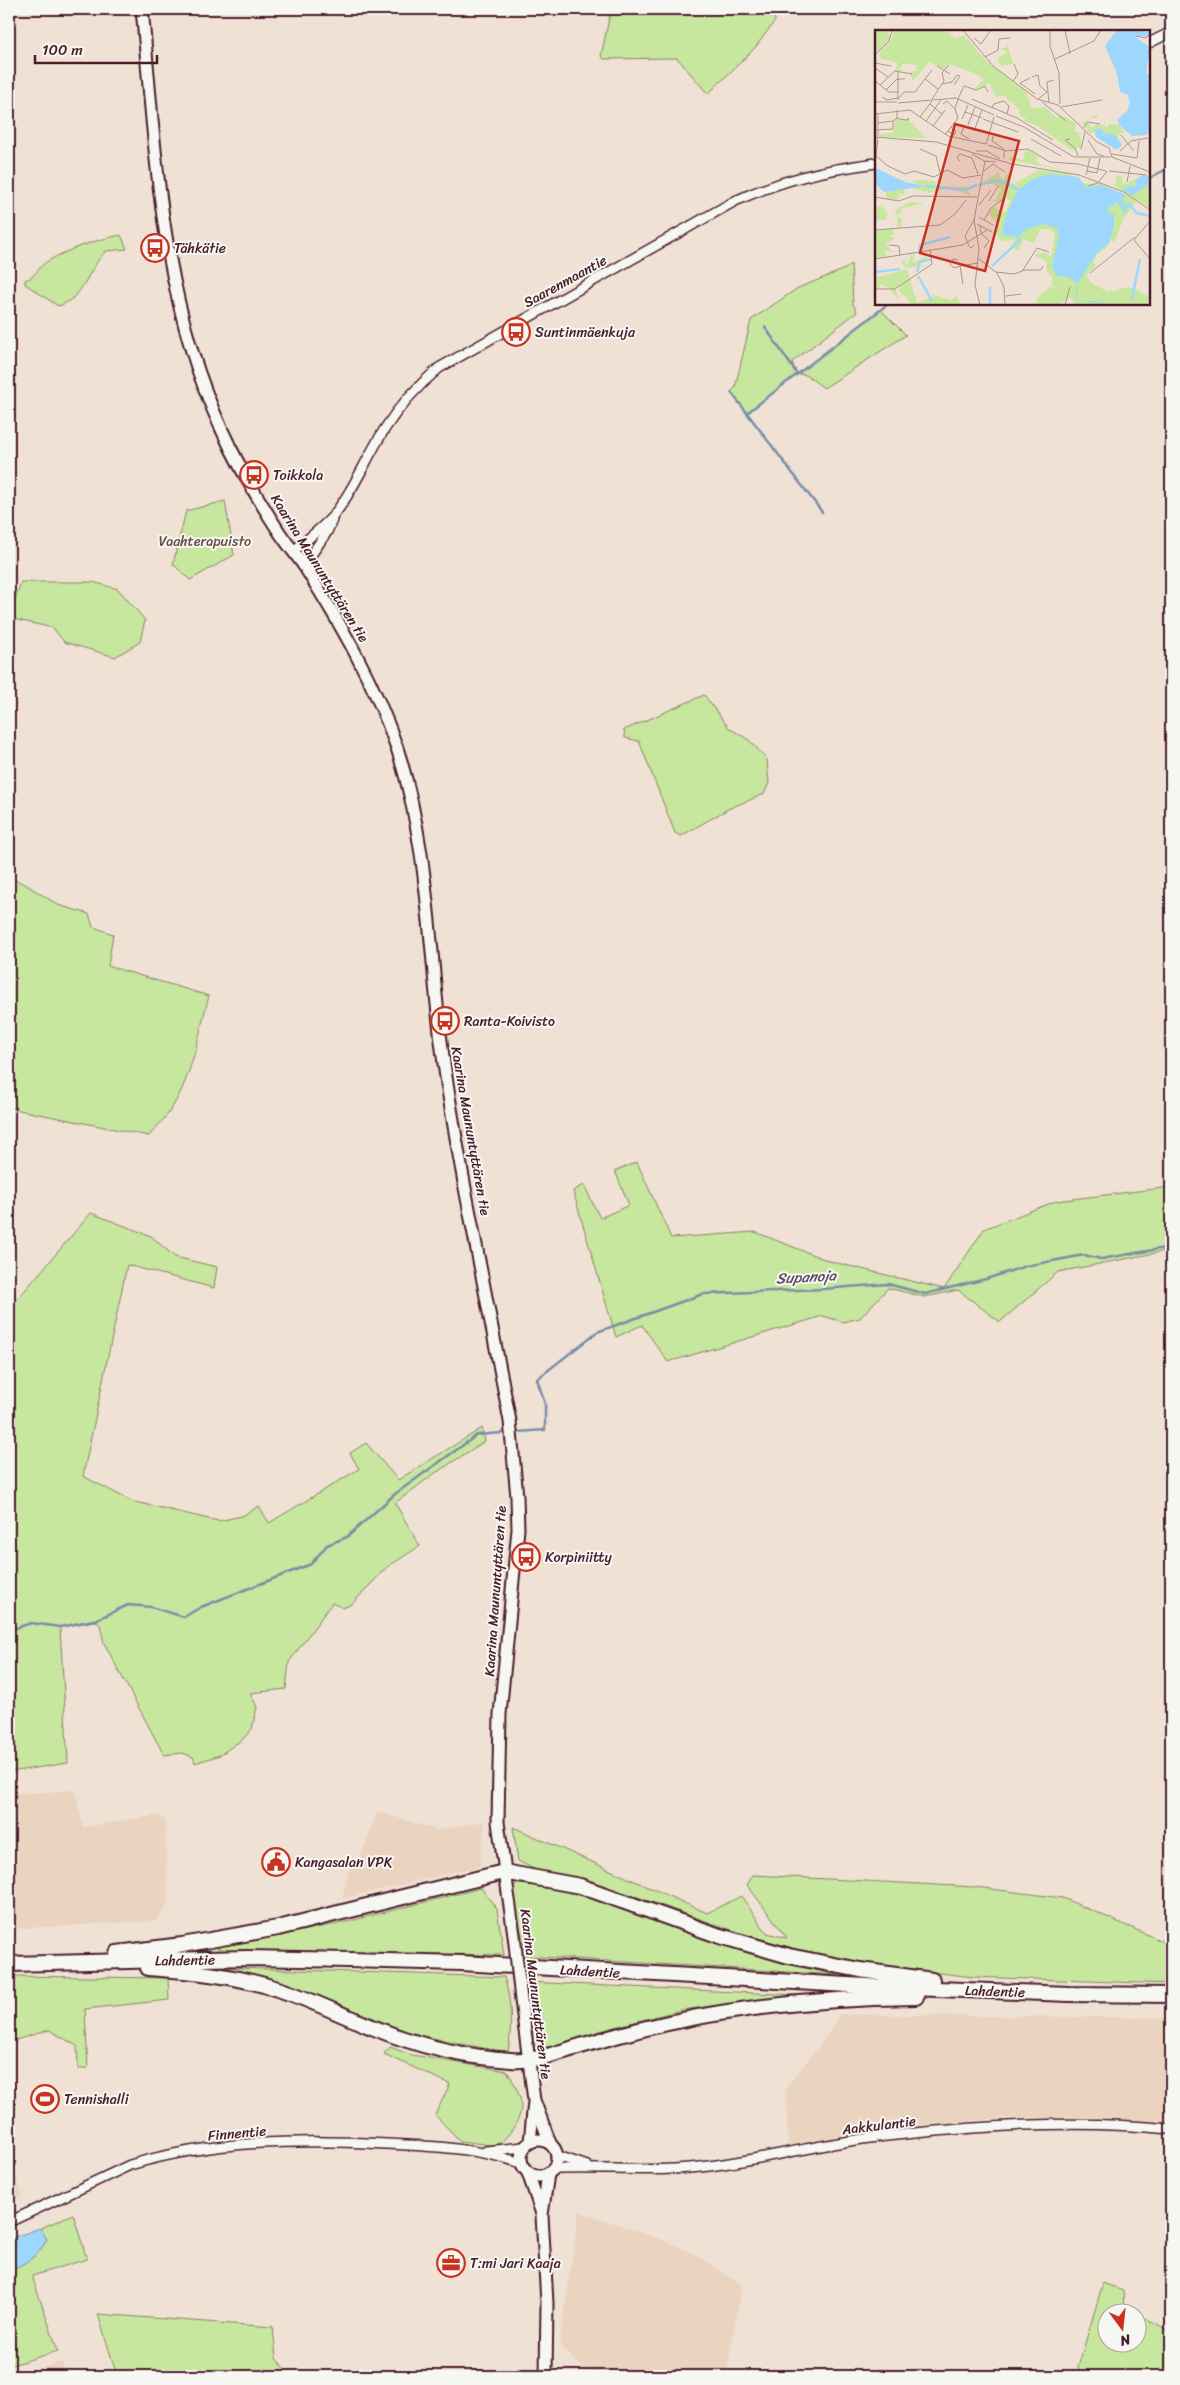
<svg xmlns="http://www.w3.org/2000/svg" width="1180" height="2385" viewBox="0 0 1180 2385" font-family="Sriracha,sans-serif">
<rect width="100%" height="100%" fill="#efe2d5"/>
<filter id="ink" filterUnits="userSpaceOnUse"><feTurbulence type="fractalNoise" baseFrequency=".02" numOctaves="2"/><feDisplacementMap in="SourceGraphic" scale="10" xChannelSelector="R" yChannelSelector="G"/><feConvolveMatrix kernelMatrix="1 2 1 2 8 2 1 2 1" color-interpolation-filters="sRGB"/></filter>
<g filter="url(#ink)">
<g fill="#ead4c0">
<path d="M 75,1790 L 83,1827 L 159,1815 L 165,1819 L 168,1905 L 156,1921 L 9,1929 L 9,1794 Z"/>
<path d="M 377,1811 L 437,1830 L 485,1821 L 480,1866 L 342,1899 L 348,1872 L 359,1862 Z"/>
<path d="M 838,2014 L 1171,2018 L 1171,2124 L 1098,2117 L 1003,2118 L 880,2129 L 788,2145 L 785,2089 L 835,2025 Z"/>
<path d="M 9,2146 L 12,2166 L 23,2196 L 9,2202 Z"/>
<path d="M 579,2211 L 663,2240 L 696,2255 L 742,2285 L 726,2376 L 591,2376 L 559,2345 Z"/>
<path d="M 62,2362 L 66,2376 L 15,2376 Z"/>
</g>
<g fill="#c7e69e" stroke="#888264">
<path d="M 611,9 L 774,9 L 775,21 L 754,49 L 708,94 L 677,58 L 604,59 L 601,56 Z"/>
<path d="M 121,235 L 127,249 L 106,251 C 87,270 84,299 58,306 L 25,284 L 25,280 C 36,277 38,266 48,261 C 70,248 96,240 121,235 Z"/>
<path d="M 851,264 L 853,304 L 857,312 L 792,362 L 797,374 L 881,310 L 906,335 L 824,388 L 806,375 L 797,374 L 747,413 L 731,392 L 735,388 L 751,320 L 798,288 L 845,269 Z"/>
<path d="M 225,501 L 234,555 L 190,580 L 173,564 L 186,511 Z"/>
<path d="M 21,582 L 93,582 L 118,589 L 145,620 L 140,642 L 115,657 L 64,642 L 53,628 L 9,618 Z"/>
<path d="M 704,695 L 729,728 L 749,740 L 767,759 L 769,783 L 764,794 L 728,809 L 681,836 L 675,833 L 639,741 L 625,738 L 624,730 Z"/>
<path d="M 9,878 L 25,884 L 58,905 L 89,914 L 93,927 L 113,934 L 108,966 L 209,996 C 199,1032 193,1073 173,1106 C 167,1117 157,1126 149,1136 L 9,1108 Z"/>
<path d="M 637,1162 L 671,1238 L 755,1232 L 829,1261 L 944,1289 L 984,1229 L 1056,1201 L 1171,1187 L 1171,1250 L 1058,1272 L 1000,1322 L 958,1290 L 925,1297 L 888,1288 L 860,1318 L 843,1322 L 823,1316 L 668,1362 L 642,1325 L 616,1337 L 573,1191 L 584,1185 L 600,1218 L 629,1205 L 615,1171 Z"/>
<path d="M 91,1213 L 151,1236 L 175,1257 L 217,1267 L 214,1288 L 127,1265 L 83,1476 L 131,1501 L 218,1521 L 242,1516 L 259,1506 L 269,1523 L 359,1469 L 350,1453 L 366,1443 L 398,1480 L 482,1428 L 485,1441 L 434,1474 L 395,1503 L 420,1546 L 386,1568 L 352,1604 L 343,1608 L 332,1603 L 289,1662 L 286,1689 L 250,1693 L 257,1707 L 252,1729 L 243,1739 L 220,1755 L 195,1763 L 193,1757 L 182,1753 L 164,1755 L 104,1643 L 100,1625 L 94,1619 L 60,1627 L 68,1763 L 9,1772 L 9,1309 Z"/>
<path d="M 513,1827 L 707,1913 L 741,1896 L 767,1933 L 787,1938 L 747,1885 L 753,1875 L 975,1887 L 1063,1898 L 1171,1945 L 1171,1984 L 972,1977 L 861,1963 L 796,1949 L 740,1933 L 623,1892 L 536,1870 L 518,1861 Z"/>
<path d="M 516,1884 C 596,1887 663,1927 738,1950 C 771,1961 804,1968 838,1975 L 526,1956 L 513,1890 Z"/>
<path d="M 481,1888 L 497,1909 L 504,1955 L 223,1951 L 216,1947 L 342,1923 Z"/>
<path d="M 207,1967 L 504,1977 C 512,2001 512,2028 508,2053 L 413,2034 L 327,1999 L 266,1977 Z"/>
<path d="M 9,1976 L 168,1978 L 169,2000 L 85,2009 L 88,2068 L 78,2069 L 77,2046 L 49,2030 L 9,2042 Z"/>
<path d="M 527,1982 L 797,1995 L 681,2010 L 596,2032 L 542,2050 L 535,2047 L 533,2039 Z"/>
<path d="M 390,2047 L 412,2055 L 507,2071 C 527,2103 526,2115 501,2143 L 490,2145 L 460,2141 L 435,2115 L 450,2084 L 384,2054 Z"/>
<path d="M 73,2214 L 87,2259 L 32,2276 L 58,2351 L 9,2366 L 9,2242 Z"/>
<path d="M 1103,2283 L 1123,2291 L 1124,2309 L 1132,2312 L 1108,2312 L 1108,2342 L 1138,2342 L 1138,2315 L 1171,2331 L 1171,2376 L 1080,2376 L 1078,2367 Z"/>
<path d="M 98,2314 L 273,2327 L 276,2358 L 290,2376 L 117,2376 Z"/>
</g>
<path fill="#9dd7fd" stroke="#7c8da9" d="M 40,2228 L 47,2239 C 40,2254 29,2262 14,2268 L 9,2265 L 9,2239 Z"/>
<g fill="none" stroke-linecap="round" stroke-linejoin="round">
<g stroke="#7c8da9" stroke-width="2.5">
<path d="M 1149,178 L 1171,167"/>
<path d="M 765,327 L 797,374"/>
<path d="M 731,392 L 822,512"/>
<path d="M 747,413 L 888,304"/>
<path d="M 518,1432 L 545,1430 L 545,1404 L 537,1379 L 597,1332 L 703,1294 L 822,1289 L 888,1284 L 925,1294 L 986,1279 L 1026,1266 L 1084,1255 L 1101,1259 L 1171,1247"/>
<path d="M 9,1626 L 16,1628 L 31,1623 L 60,1627 L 96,1620 L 128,1605 L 151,1607 L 184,1617 L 201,1607 L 311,1564 L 327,1545 L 347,1537 L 395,1494 L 477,1435 L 502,1433"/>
</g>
<defs>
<g id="minor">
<path d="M 1149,43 L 1171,32"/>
<path d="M 293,551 C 307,540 321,529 333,516 C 355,489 367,456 386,427 C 400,405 419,385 439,368 L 735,201 C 784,179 823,170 876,163"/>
<path d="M 304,565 L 327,532 L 332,520"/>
<path d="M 486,2151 L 524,2147"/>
<path d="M 558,2156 L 587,2166"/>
<path d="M 554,2169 C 606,2167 657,2173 709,2166 C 765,2159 820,2144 877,2137 C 974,2126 1074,2119 1171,2129"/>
<path d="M 9,2222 L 130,2165 C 212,2140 302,2139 386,2144 C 432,2146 477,2148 521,2163"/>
</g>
<g id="major">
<path d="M 142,9 C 156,151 160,298 222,430 C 237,463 256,496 276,527 C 285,542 297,555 306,569 C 342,626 375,684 397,748 C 428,843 429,943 441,1041 C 447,1090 456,1139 465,1188 C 480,1265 495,1343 510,1421 L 517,1497 L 518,1529 L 500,1714 L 498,1822 L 514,1935"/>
<path d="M 521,2000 L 534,2100 L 550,2143"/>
<circle cx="539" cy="2158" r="18"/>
<path d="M 530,2142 L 534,2102"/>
<path d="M 528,2173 L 541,2211"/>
<path d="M 546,2376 L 547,2303 L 542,2215 L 548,2174"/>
</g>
<g id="highway">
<path d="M 117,1953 L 182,1945 L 278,1928 L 504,1872 L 580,1886 L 720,1936 L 789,1956 L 860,1970 L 932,1980"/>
<path d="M 9,1964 L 247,1958 L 349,1960 L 461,1963 L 883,1987 L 1069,1994 L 1171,1995"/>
<path d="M 148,1968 C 193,1971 238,1976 281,1990 C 312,2000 341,2015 372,2027 C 415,2045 464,2057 511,2060 C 535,2062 560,2052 584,2045 C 612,2037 640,2029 668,2023 C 750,2005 833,1998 916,1997"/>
</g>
</defs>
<use href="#minor" stroke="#4a1f2b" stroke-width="12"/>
<use href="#major" stroke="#4a1f2b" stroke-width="15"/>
<use href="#highway" stroke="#4a1f2b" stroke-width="18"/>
<use href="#minor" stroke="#f6f6f2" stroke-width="9"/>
<use href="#major" stroke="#f6f6f2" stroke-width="11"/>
<use href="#highway" stroke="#f6f6f2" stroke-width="14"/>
<defs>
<path id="major-bridge" d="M 514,1935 L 521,2000"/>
</defs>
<use href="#major-bridge" stroke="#4a1f2b" stroke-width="15" stroke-linecap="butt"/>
<use href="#major-bridge" stroke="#f6f6f2" stroke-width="11"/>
</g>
</g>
<defs>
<symbol id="bus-ring" viewBox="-11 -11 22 22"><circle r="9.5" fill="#f6f6f2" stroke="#c8321e" stroke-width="1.5"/><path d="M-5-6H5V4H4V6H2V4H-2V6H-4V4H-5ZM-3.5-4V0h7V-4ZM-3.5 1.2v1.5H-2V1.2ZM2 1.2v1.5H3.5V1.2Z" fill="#c8321e"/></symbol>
<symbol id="civic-ring" viewBox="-11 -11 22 22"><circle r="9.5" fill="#f6f6f2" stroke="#c8321e" stroke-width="1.5"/><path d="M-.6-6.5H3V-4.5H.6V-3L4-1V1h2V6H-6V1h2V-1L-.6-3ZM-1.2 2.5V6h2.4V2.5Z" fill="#c8321e"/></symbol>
<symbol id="stadium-ring" viewBox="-11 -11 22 22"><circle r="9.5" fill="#f6f6f2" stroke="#c8321e" stroke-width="1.5"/><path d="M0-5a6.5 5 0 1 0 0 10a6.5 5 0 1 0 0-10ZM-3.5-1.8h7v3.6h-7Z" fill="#c8321e"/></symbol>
<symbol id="office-ring" viewBox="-11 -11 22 22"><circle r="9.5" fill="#f6f6f2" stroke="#c8321e" stroke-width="1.5"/><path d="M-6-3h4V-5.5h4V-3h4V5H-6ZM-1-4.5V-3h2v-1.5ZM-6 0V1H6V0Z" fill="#c8321e"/></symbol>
</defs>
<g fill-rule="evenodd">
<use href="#bus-ring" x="139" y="232" width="32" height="32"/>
<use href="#bus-ring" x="500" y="316" width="32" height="32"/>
<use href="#bus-ring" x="238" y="459" width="32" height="32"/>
<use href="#bus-ring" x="429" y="1005" width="32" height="32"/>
<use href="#bus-ring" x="510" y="1541" width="32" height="32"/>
<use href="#civic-ring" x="260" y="1846" width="32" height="32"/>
<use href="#stadium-ring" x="29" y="2083" width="32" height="32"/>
<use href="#office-ring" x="435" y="2247" width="32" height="32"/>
</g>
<g text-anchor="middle" stroke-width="4" stroke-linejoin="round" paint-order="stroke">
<g font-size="14" fill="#4a1f2b" stroke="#f6f6f2" text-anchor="start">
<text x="174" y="253">Tähkätie</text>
<text x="535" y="337">Suntinmäenkuja</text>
<text x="273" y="480">Toikkola</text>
<text x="464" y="1026">Ranta-Koivisto</text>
<text x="545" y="1562">Korpiniitty</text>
<text x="295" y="1867">Kangasalan VPK</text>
<text x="64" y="2104">Tennishalli</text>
<text x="470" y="2268">T:mi Jari Kaaja</text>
</g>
<g font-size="14" fill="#4a1f2b" stroke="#f6f6f2">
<text transform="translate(565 281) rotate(-29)" y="5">Saarenmaantie</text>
<text transform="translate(320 568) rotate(58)" y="5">Kaarina Maununtyttären tie</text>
<text transform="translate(471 1131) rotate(80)" y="5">Kaarina Maununtyttären tie</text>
<text transform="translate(495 1591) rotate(-86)" y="5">Kaarina Maununtyttären tie</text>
<text transform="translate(185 1960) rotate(-1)" y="5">Lahdentie</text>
<text transform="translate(590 1971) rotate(3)" y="5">Lahdentie</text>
<text transform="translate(995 1991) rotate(2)" y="5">Lahdentie</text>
<text transform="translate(536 1994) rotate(83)" y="5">Kaarina Maununtyttären tie</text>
<text transform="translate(879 2125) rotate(-7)" y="5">Aakkulantie</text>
<text transform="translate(237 2133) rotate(-5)" y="5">Finnentie</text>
</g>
<g font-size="14" fill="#695148" stroke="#f6f6f2">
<text x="205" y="546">Vaahterapuisto</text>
</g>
<g font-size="15" font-style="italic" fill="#5f4d60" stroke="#f6f6f2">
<text transform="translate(806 1277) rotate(-3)" y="5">Supanoja</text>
</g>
</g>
<g transform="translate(875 30)">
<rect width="275" height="275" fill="#efe2d5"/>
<path d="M 0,0 L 9,0 L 16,7 L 2,23 ZM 18,0 L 71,0 L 80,9 L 91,5 L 90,9 L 93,9 L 111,31 L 151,61 L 157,79 L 170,77 L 182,88 L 185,84 L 201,94 L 199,100 L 206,104 L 202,105 L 206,108 L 206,119 L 203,117 L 198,121 L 161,95 L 149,91 L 151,89 L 144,84 L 145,80 L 130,67 L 126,65 L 122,68 L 114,53 L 98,60 L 109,49 L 97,42 L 73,34 L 70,39 L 54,32 L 38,51 L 35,42 L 41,41 L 42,35 L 28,34 L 24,39 L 29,41 L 20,41 L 23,33 L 5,28 L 4,23 L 17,9 ZM 132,14 L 138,34 L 125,36 L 123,28 L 132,22 L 124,18 L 131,18 ZM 221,85 L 224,88 L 215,88 L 212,93 L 218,98 L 222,94 L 231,96 L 231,100 L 234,94 L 244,95 L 249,102 L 242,107 L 230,103 L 224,97 L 216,104 L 207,93 ZM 22,89 L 34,90 L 51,108 L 4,107 L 4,101 L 5,104 L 19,103 L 19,92 ZM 151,119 L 167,129 L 163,127 L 161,131 L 167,135 L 208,144 L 130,129 L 134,130 L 135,127 L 148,130 ZM 164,140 L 193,143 L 210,154 L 225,153 L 262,170 L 248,190 L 239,213 L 236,209 L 232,217 L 222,224 L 218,233 L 222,235 L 211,245 L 215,252 L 233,262 L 254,257 L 261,259 L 274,267 L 273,275 L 214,275 L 198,273 L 198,269 L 194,268 L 183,275 L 162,275 L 161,269 L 175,257 L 185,258 L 176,256 L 178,248 L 171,240 L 172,232 L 159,225 L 170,222 L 176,227 L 180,205 L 175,199 L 165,199 L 159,213 L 148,209 L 144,221 L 136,216 L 140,210 L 126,211 L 121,204 L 123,194 L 113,183 L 118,177 L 130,182 L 136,171 L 131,168 L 122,173 L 116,169 L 121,170 L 126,159 L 117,154 L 104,155 L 123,142 L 128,151 L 132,144 L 137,144 L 135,152 L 139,154 ZM 270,144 L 275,146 L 275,178 L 238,155 L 241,154 L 241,146 L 247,146 L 247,153 L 252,153 ZM 42,150 L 60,151 L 61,156 L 93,157 L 96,167 L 77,157 L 54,163 L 33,157 L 50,156 L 36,152 ZM 30,158 L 29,166 L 26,163 L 22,170 L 11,168 L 11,162 ZM 36,172 L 50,173 L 28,178 L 23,186 L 27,189 L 26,198 L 22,198 L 23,184 L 19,185 L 23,178 ZM 5,174 L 12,182 L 11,189 L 0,191 L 0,177 L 6,177 ZM 17,198 L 19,204 L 15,207 L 22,208 L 11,213 L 17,222 L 10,220 L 11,227 L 0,228 L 0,200 ZM 40,223 L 38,233 L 51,226 L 54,233 L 51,230 L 45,232 L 46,236 L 31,238 L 26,231 L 31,230 L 30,235 L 33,234 L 36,224 ZM 32,239 L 42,273 L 55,268 L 43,245 L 57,269 L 58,265 L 76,270 L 81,266 L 86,275 L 31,275 L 35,274 L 32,268 L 23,260 L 28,257 L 20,258 L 23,267 L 21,268 L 15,258 L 4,254 L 6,258 L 0,258 L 0,248 Z" fill="#c7e69e"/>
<path d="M 242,0 L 275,2 L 272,7 L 257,5 L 275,17 L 271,44 L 275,44 L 275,101 L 271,105 L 257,106 L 244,95 L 243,89 L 252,81 L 255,72 L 252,64 L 245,62 L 242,44 L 230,16 ZM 225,98 L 230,103 L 240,105 L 247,114 L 245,118 L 240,119 L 221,107 L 219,100 ZM 1,138 L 30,152 L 51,156 L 9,162 L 0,154 ZM 174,144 L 203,147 L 212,158 L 225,155 L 252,165 L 232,179 L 232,182 L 239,184 L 239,197 L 234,213 L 221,224 L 203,253 L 203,260 L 201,267 L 204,270 L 220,271 L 236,275 L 203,270 L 200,268 L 203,253 L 193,247 L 182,246 L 177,237 L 184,204 L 181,198 L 168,194 L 152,199 L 143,207 L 130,206 L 127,203 L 131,186 L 141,163 L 157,149 ZM 267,145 L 275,147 L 275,153 L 258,165 L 248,161 L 249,158 L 262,155 L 260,151 Z" fill="#9dd7fd"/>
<path fill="none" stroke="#9dd7fd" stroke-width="2.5" d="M 103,155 L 123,150 L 145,160M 51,156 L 90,160 L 102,155M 242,170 L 251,183M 246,170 L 251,177 L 254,174 L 262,183 L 275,186M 44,221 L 45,215 L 75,207M 117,236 L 144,211 L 143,207M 0,242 L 25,239M 42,242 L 45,232 L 56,229M 43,246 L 57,271M 115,257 L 115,275M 257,269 L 265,229"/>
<path fill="none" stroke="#ad9491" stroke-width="1" d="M 88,0 L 118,36 L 162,69 L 183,75M 175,0 L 175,16 L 184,43 L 185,74M 190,0 L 195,24M 260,6 L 271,8 L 275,4M 99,8 L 106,14 L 116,0M 0,25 L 14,11 L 17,0M 110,27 L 123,20 L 124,9 L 135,8M 180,29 L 219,11 L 226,0M 0,33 L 16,36M 62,36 L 75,44M 0,38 L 13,47M 157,47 L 163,45 L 165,56 L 172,62 L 163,69M 155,48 L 145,53 L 160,64M 50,49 L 63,59M 0,51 L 14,62 L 23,62M 138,51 L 143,44 L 139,34M 67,54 L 77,52 L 82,45 L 85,46 L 79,55M 5,55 L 20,41 L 37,44M 11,60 L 22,49 L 30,49M 7,67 L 12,70 L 23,68M 23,69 L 29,62 L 40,62 L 57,40M 57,69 L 69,51 L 67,43 L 74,35M 83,69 L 89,56 L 101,60 L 110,56 L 113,62M 97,69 L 142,88 L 178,110M 23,70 L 23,42M 0,72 L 22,72M 167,72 L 191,91M 23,73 L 81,68 L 119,85M 174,73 L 172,52 L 179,50M 55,74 L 67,84M 68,74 L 72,71 L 80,79M 183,75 L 222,112 L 234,118 L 237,127M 117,77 L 119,74 L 129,71 L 134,76 L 132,84M 186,77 L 227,70M 90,82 L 107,88M 3,83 L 3,106M 0,84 L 35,80 L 73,106 L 111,114M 121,86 L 149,97 L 199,127 L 236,127M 45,87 L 57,71M 22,88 L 25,89 L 31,90 L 33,90 L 34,88 L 32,90M 87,89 L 93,75M 108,89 L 143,102M 51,91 L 66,70M 3,93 L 18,91 L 22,88 L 22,80M 93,95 L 100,77M 58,96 L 70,80M 89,97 L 86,104 L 94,109M 208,98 L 213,92 L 225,94M 0,100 L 18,99 L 18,91M 73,101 L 79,105 L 81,101 L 76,97M 99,101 L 107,80M 70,105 L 83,88 L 80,79 L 83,69M 246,105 L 259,121M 118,106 L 117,111 L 129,119 L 129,128M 0,107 L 61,112 L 137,134 L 204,145 L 249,162 L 275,180M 3,108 L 1,126 L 13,136 L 30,144 L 39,141 L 59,147 L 72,140 L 88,148 L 106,145M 156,109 L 186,126M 195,109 L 190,110 L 200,118 L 203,126M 213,110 L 222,124 L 229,126M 111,114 L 119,87M 113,115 L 131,121 L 153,119 L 175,132 L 203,134 L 231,141M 45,119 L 61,126 L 65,143M 206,119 L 210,102M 101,121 L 112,121 L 125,129M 245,121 L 256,111 L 273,108M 97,124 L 109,131 L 121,132M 237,124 L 262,128 L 264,111M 237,127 L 275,142M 85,131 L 82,128 L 85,124 L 97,128 L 103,144M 109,141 L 118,134 L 130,142M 212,141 L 222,143 L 225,128M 234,141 L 271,145M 211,145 L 215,128M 252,152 L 255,136M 213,156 L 223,153 L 232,141M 0,167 L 24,171 L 38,166 L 102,167M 114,171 L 123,156M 104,175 L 116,160M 104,187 L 118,195M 109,190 L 116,178 L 130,168M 275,191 L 259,210 L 275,229M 102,194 L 117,202M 105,196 L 106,203 L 114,211 L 109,218M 0,200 L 65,195 L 79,185 L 91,170M 14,215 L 24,216 L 25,226M 99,215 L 96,218 L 94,216 L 90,206 L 99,190M 0,229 L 88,215 L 112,200M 104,229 L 122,243 L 129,257 L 130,275M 83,230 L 78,229 L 75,234 L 79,238 L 85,236M 148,240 L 162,218 L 174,222M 121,242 L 139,244 L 150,240 L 166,240 L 168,236M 215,243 L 260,207M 88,254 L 85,236 L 103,233M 0,259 L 20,259 L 57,234 L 55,220M 131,266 L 146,264M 105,275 L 100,255 L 104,219 L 99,190 L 110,131M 190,275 L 195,257"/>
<path fill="#c8321e" fill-opacity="0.15" stroke="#c8321e" stroke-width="2.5" d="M 80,94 L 144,111 L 110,241 L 45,223 Z"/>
<rect width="275" height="275" fill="none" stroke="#4a1f2b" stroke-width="2.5"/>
</g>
<rect width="1180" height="2385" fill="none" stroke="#f6f6f2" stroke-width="30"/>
<rect x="15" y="15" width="1150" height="2355" fill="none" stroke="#4a1f2b" stroke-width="2" filter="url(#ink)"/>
<g transform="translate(1122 2328) rotate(165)"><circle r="24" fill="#f6f6f2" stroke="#b1a0a2"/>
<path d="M0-4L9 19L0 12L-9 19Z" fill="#c8321e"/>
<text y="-8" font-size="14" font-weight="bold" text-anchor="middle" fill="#4a1f2b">N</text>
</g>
<path d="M35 55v8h122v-8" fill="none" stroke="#4a1f2b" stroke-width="2.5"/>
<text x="42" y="55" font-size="15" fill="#4a1f2b" stroke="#f6f6f2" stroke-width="4" paint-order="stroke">100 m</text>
</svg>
